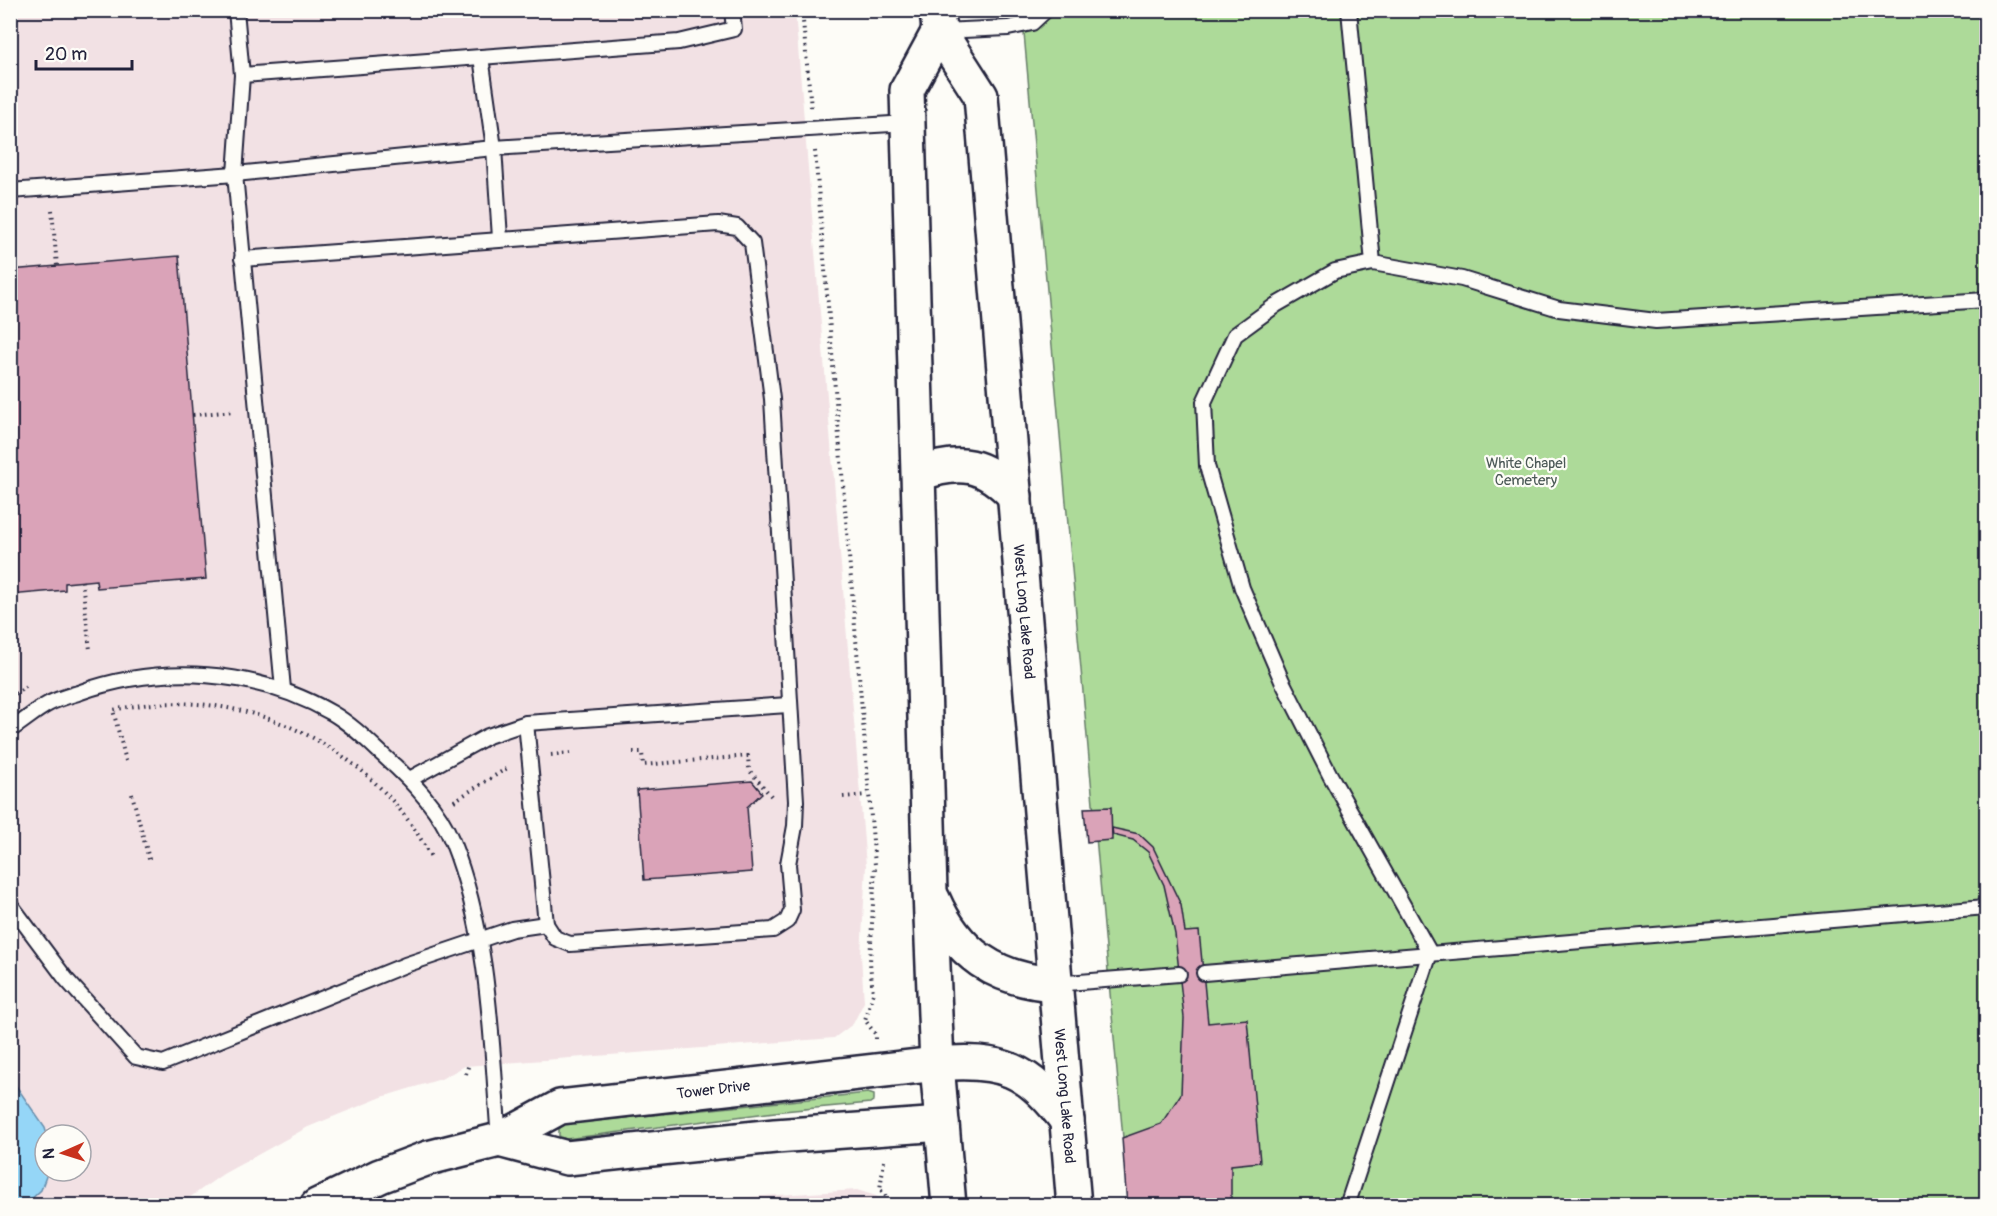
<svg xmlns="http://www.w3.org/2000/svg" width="1997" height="1216" viewBox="0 0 1997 1216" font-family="Pangolin,sans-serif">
<rect width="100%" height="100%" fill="#fdfcf7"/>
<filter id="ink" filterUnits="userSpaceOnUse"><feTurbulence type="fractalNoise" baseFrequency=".0167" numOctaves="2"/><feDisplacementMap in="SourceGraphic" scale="12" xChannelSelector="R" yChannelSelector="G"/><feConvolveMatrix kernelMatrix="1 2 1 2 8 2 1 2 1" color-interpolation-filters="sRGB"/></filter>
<g filter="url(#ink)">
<g fill="#f2e1e4" fill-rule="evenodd">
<path d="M 10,11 L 795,11 L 866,866 L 861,955 L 864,1002 L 853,1024 L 834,1038 L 465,1066 L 441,1079 L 382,1097 L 308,1127 L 223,1174 L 179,1205 L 11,1205 ZM 45,1135 L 81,1135 L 81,1171 L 45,1171 Z"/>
<path d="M 857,1190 L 876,1196 L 887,1205 L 625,1205 Z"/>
</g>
<g fill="#adda99" stroke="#687e6a" stroke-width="1.5">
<path d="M 1022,11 L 1986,11 L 1986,1205 L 1129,1205 Z"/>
<path d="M 868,1093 L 874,1095 L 874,1100 L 870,1103 L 783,1111 L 566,1139 L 559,1136 L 559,1129 L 565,1124 Z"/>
</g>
<path fill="#95d6f7" stroke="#678eac" stroke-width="1.5" d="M 10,1077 L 45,1128 L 47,1135 L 45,1171 L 48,1171 L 41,1190 L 25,1205 L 11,1205 Z"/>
<g fill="#daa3b8" stroke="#22223b" stroke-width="1.5">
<path d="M 179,256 L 206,579 L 97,588 L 96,580 L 65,583 L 65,590 L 10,595 L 10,270 Z"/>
<path d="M 752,781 L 762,793 L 747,807 L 752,872 L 644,880 L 637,790 Z"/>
<path d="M 1111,807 L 1112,840 L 1087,842 L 1084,808 Z"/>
<path d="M 1112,828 L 1139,834 L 1153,847 L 1181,905 L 1185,932 L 1199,931 L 1208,1023 L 1247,1019 L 1260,1162 L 1231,1165 L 1231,1204 L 1127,1206 L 1122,1138 L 1161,1124 L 1181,1094 L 1184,1018 L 1175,934 L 1164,885 L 1148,852 L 1133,840 L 1113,835 Z"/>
</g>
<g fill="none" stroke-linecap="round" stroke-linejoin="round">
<defs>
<g id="service">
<path d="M 236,10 L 242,75 L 679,42 L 734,29 L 732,10"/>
<path d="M 1349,10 L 1373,263"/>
<path d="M 941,31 L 1008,28 L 1032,23 L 1046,10"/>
<path d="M 481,57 L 494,148 L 500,238"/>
<path d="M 10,191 L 235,174 L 242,75"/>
<path d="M 283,689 L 235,174 L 494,148 L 908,123"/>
<path d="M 526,723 L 546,924"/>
<path d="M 10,730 C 23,722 35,711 48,704 C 57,699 68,696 78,693 C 161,663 255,669 332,713 C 351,724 368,741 384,756 C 410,779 439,808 452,841 C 490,937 491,1038 499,1140"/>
<path d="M 410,779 L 488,736 L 526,723 L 788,705"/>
<path d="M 10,904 L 66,979 L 136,1057 L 163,1063 L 405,965 L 512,929 L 546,924 L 555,938 L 570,944 L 773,930 L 787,921 L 792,910 L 788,864 L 795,826 L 796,801 L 772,399 L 752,243 L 737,227 L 718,224 L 242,259"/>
<path d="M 1204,973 L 1986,907"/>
<path d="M 1055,984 L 1179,974"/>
<path d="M 1347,1206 L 1430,953 L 1330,775 L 1282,681 L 1242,588 L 1207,466 L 1204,402 L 1235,335 L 1276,305 L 1335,271 L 1373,263 L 1462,279 L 1559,309 L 1656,321 L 1986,300"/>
</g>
<g id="tertiary">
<path d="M 499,1140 L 567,1158 L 775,1136 L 942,1124"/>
<path id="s1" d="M 317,1206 L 380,1176 L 428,1158 L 499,1140 L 560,1107 L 937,1064"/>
</g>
<g id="secondary">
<path id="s2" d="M 937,10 L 939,31 L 981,96 L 1074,1206"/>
<path d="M 939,31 L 907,90 L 930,892 L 937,1064 L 949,1206"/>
<path d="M 919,474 C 961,459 984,463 1015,496"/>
<path d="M 933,899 C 957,954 996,980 1055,984"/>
<path d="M 937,1064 C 1001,1058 1029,1069 1067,1121"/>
</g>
</defs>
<use href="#service" stroke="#22223b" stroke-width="18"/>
<use href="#tertiary" stroke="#22223b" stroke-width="38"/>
<use href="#secondary" stroke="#22223b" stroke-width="38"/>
<g stroke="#22223b" stroke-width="4" stroke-dasharray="1.5 4.5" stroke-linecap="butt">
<path d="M 802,10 L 811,108"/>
<path d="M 815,151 L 875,865 L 870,962 L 873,994 L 865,1020 L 876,1035 L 876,1040"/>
<path d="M 52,210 L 57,266"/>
<path d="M 193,415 L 234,411"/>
<path d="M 82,581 L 90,650"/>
<path d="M 10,697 L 26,687"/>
<path d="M 633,752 L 642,752 L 643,765 L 748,756 L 749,770 L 772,797"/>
<path d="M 551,755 L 570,753"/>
<path d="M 126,761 L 113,710 C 239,682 371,742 431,857"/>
<path d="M 132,794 L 150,863"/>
<path d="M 843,797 L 867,795"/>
<path d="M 454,801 L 509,767"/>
<path d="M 466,1074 L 469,1063"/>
<path d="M 884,1161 L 880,1189 L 894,1206"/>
</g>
<use href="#service" stroke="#fdfcf7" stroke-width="14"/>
<use href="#tertiary" stroke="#fdfcf7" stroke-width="33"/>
<use href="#secondary" stroke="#fdfcf7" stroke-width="33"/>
</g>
</g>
<g text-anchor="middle" stroke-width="4.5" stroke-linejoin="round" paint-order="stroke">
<g font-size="15" fill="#4c5957" stroke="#fdfcf7">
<text x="1526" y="468">White Chapel<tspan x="1526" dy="17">Cemetery</tspan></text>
</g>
<g font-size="15" fill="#22223b" stroke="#fdfcf7">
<text dy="5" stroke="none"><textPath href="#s2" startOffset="616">West Long Lake Road</textPath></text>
<text dy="5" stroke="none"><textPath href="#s1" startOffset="418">Tower Drive</textPath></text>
<text dy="5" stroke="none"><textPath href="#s2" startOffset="1102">West Long Lake Road</textPath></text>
</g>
</g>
<rect width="1997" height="1216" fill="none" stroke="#fdfcf7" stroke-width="36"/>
<rect x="18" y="18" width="1961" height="1180" fill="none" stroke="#22223b" stroke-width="2" filter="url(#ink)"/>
<g transform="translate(63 1153) rotate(267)"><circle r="28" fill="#fdfcf7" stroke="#a5a5ac" stroke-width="1.5"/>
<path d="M0-4.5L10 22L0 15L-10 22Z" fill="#c8321e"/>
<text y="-9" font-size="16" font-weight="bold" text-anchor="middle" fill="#22223b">N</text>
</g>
<path d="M36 60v9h96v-9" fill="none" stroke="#22223b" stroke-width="3"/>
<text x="45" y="60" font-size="18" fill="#22223b" stroke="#fdfcf7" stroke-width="4.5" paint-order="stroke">20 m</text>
</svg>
